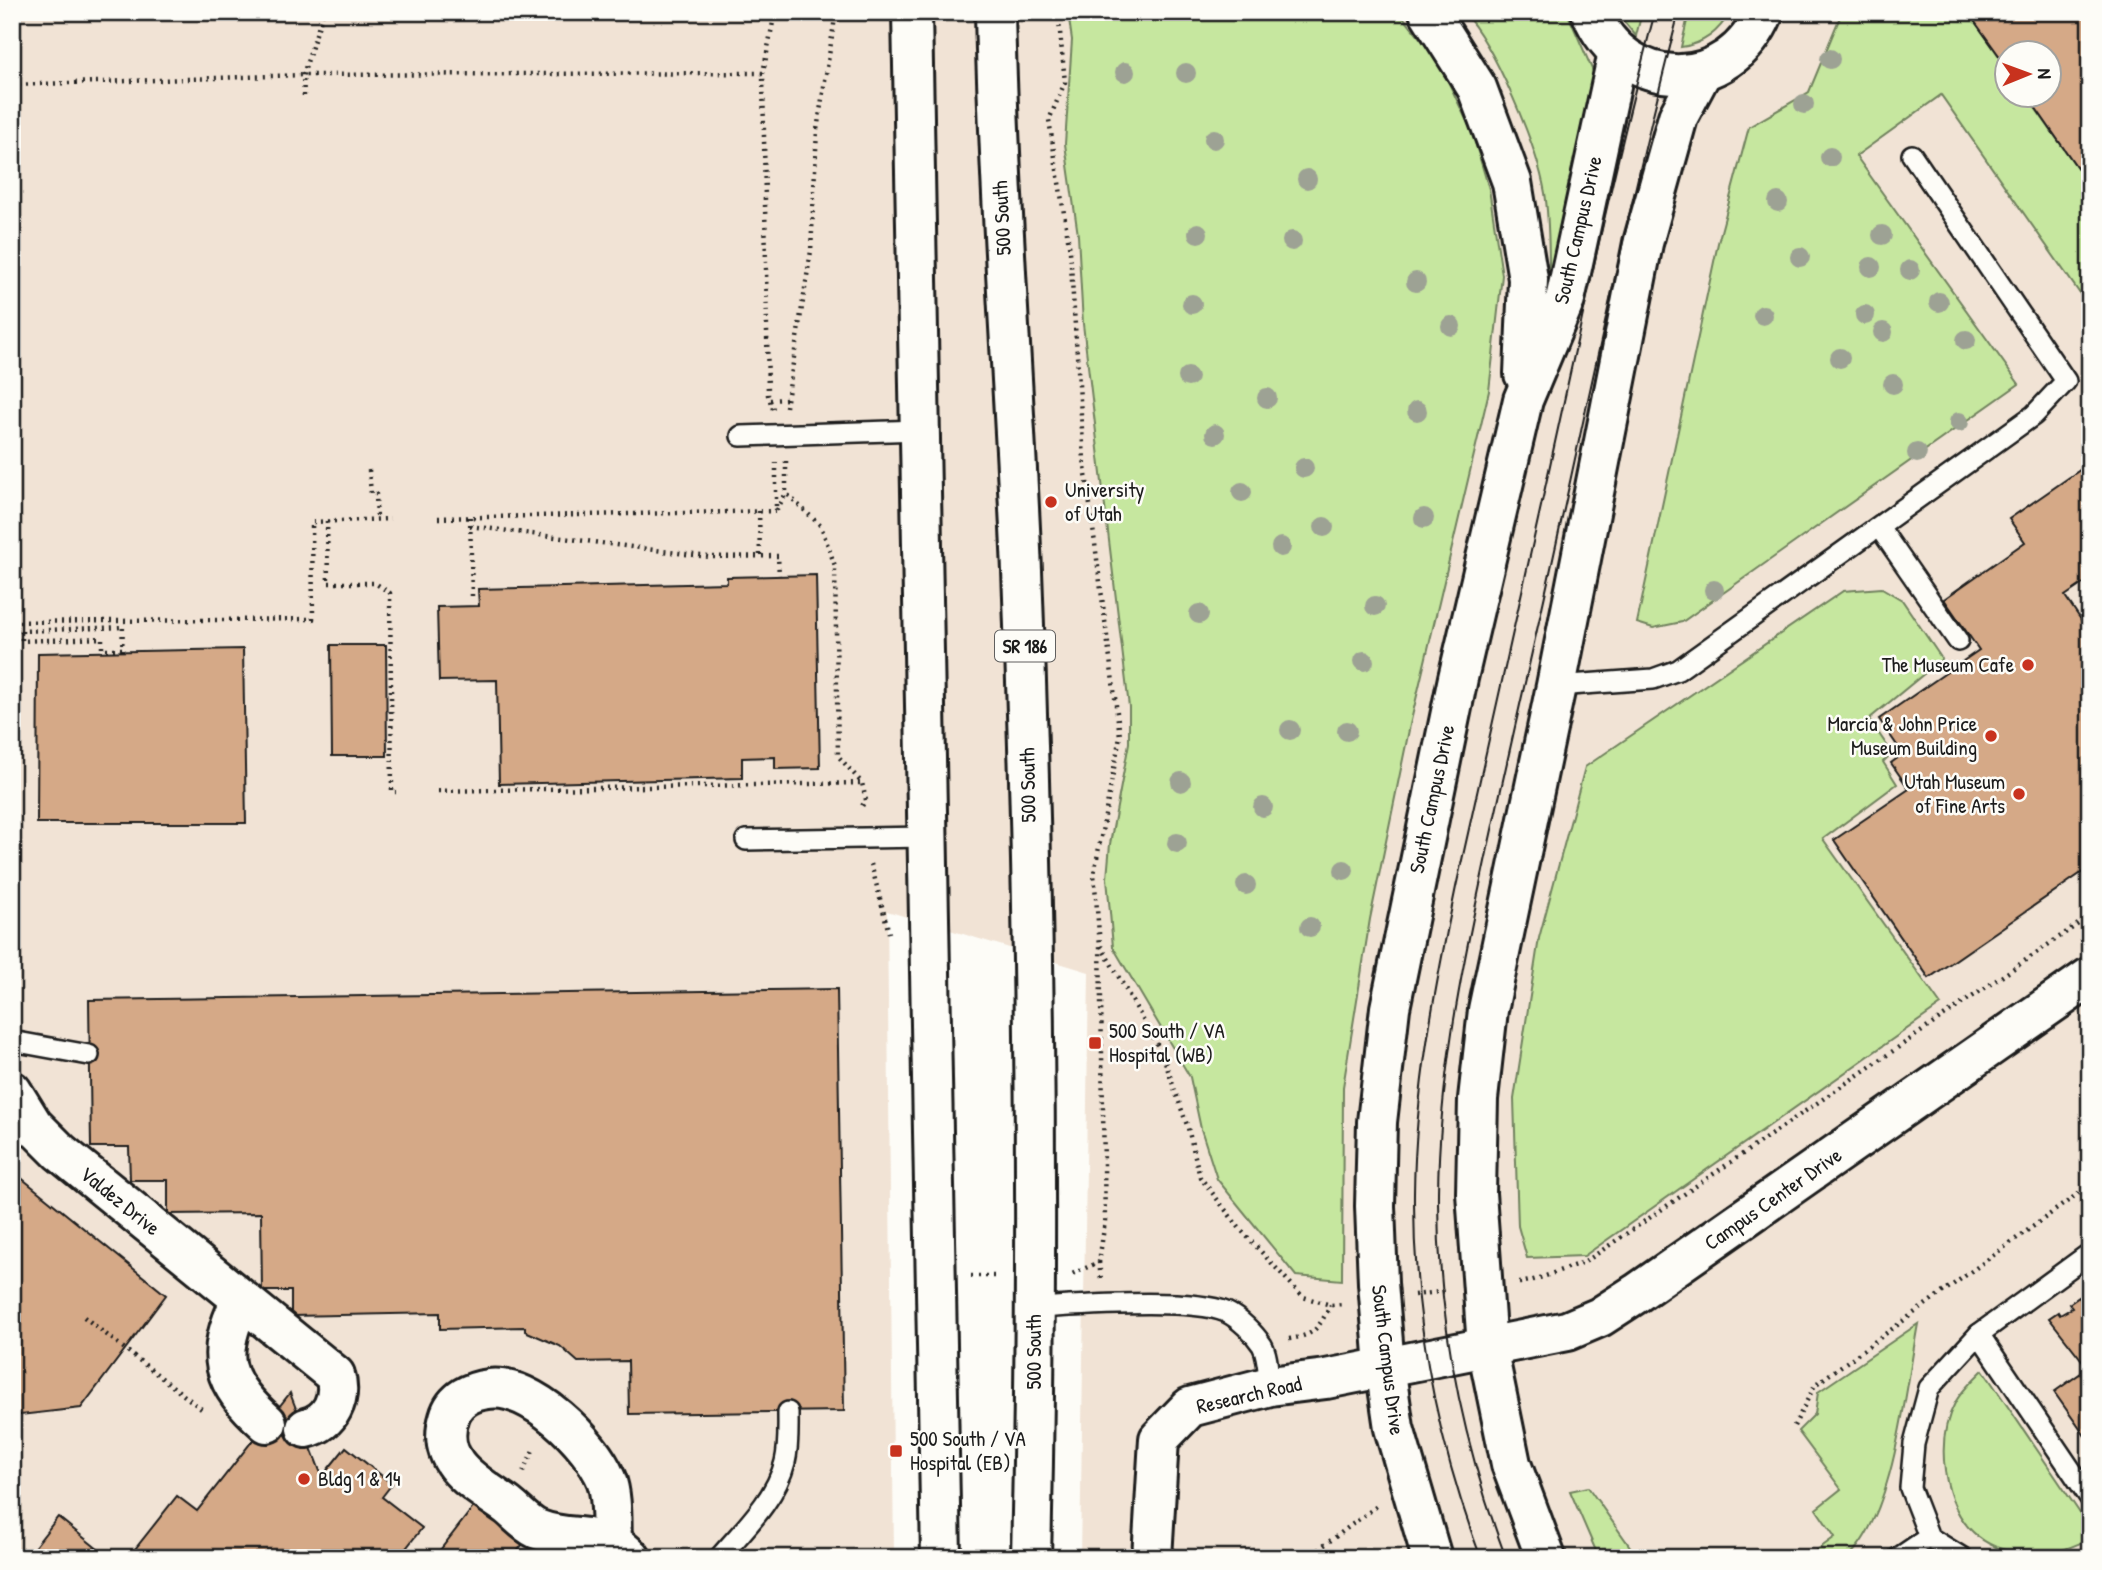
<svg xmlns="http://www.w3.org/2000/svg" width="2102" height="1570" viewBox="0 0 2102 1570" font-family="'Patrick Hand',sans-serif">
<rect width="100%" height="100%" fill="#fdfcf7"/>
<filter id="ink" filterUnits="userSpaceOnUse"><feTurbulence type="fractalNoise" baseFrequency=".0143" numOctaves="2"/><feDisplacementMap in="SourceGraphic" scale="14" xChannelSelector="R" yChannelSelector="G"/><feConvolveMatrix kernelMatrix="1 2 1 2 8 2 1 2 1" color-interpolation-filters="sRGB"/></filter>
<g filter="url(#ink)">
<path fill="#f1e3d5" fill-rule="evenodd" d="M 12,12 L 2090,12 L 2090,1558 L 1080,1558 L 1089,972 L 887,911 L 894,1558 L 12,1558 ZM 2008,52 L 2050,52 L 2050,94 L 2008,94 Z"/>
<g fill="#c6e79f" stroke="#71825e" stroke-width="2">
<path d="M 1068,12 L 1399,12 L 1438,60 L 1472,132 L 1489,189 L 1502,275 L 1489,391 L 1410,725 L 1370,919 L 1343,1087 L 1342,1280 L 1296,1276 L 1217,1179 L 1201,1129 L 1190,1077 L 1113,947 L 1107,878 L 1110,844 L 1129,743 L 1129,707 L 1083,324 L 1078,235 L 1065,144 L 1072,40 Z"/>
<path d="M 1463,12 L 1567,12 L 1595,76 L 1550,290 C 1548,258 1550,224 1545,193 C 1537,147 1495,45 1463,12 Z"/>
<path d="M 1616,12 L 1642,12 L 1636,36 Z"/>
<path d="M 1689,12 L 1730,12 C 1719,32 1704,44 1681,47 Z"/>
<path d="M 1842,12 L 1975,12 L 1971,15 L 2007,68 L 2008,94 L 2026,95 L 2090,186 L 2090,308 L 1941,95 L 1856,156 L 2019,384 L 1682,622 L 1653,628 L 1637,623 L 1718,243 L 1749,127 L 1809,92 Z"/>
<path d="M 1882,588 L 1902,600 L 1942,659 L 1869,719 L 1892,753 L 1883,762 L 1897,784 L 1823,839 L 1941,1005 L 1584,1256 L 1527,1258 L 1518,1226 L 1514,1099 L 1539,938 L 1585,767 L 1843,591 Z"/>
<path d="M 1918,1324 C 1906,1386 1894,1518 1847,1558 L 1806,1558 L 1835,1537 L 1816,1509 L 1841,1489 L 1798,1431 L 1815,1414 L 1818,1392 Z"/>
<path d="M 1983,1370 L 2090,1528 L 2090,1539 C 2077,1544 2062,1552 2049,1553 C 1989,1559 1954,1530 1945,1471 C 1942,1448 1944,1423 1955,1403 C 1961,1391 1973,1380 1983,1370 Z"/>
<path d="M 1588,1487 L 1638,1558 L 1599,1558 L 1570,1491 Z"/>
</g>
<g fill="#d5a987" stroke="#1c1c1c" stroke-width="2">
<path d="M 1975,12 L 2090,12 L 2090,186 L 2026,94 L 2050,94 L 2050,52 L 2008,52 L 2008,68 L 1970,15 Z"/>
<path d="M 2090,463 L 2090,579 L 2065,596 L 2090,633 L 2090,867 L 1929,978 L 1834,840 L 1909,789 L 1891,763 L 1903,754 L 1879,719 L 1979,650 L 1944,599 L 2025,542 L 2009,519 Z"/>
<path d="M 816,575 L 820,768 L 775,769 L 775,757 L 742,758 L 742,778 L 499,784 L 497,680 L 439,681 L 437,607 L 479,606 L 478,589 L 727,583 L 727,577 Z"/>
<path d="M 331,645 L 386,645 L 387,756 L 332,756 Z"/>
<path d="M 243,649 L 246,823 L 37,823 L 38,653 Z"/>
<path d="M 837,989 L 844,1411 L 629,1414 L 628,1361 L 578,1362 L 560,1346 L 525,1331 L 525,1327 L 440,1329 L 440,1313 L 291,1316 L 291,1291 L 262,1291 L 261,1213 L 168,1214 L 168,1180 L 130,1180 L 129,1147 L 91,1147 L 89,1000 Z"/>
<path d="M 14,1172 L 166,1295 L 81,1408 L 12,1416 Z"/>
<path d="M 2090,1294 L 2090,1443 L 2054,1392 L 2088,1368 L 2049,1318 L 2058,1312 L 2060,1315 L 2072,1308 L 2069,1304 L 2079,1297 L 2081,1300 Z"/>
<path d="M 290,1393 L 320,1471 L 324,1474 L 346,1447 L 392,1484 L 382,1497 L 422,1528 L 400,1556 L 402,1558 L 128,1558 L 177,1496 L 197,1511 Z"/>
<path d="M 478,1501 L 526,1540 L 512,1558 L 434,1558 Z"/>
<path d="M 58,1517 L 109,1558 L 26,1558 Z"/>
</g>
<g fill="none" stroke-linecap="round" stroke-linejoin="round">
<defs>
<g id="lane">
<path d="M 741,436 L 920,430"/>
<path d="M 1879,527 L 1958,641"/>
<path d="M 1556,686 L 1653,679 L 1678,670 L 2034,415 L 2066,381 L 1912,155"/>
<path d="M 746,840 L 928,837"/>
<path d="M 12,1041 L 89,1055"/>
<path d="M 1034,1308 C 1077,1306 1191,1297 1226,1312 C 1239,1318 1254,1333 1262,1345 C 1268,1355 1268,1374 1270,1386"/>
<path d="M 1979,1334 L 2090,1253"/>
<path d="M 719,1558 C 743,1530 776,1499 785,1462 C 789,1446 788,1428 788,1412"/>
<path d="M 1898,1558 L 1929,1537"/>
<path d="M 1963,1558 L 1929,1537 L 1910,1488 L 1914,1444 L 1929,1388 L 1979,1334 L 2090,1498"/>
</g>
<g id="street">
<path d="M 12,1091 L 33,1125 L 60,1152 L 335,1375 C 342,1398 331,1422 306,1428"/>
<path d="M 241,1300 C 214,1356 221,1382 267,1423"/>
<path d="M 612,1542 C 611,1523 613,1497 606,1479 C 591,1443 531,1383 489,1389 C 472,1391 454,1399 449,1418 C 435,1464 476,1483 508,1506 C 517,1513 526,1524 537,1529 C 561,1539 586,1535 610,1542 C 617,1544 625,1553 631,1558"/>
<path d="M 1152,1558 L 1159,1439 L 1190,1407 L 1270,1386 L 1326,1379 L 1567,1331 L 1600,1317 L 1637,1293 L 2090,977"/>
</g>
<g id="secondary">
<path d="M 1429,12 L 1477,88 L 1512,182 L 1528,279 L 1524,374"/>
<path d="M 1591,12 C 1625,95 1730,95 1764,12"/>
<path d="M 1432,1558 L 1394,1428 L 1385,1366 L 1378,1283 L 1375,1206 L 1377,1122 L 1390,1008 L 1458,678 L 1523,400 L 1565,300 L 1618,53"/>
<path d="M 1546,1558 L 1511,1464 L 1487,1347 L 1476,1193 L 1478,1099 L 1488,1010 L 1556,686 L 1643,243 L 1678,117 L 1702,72"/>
</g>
<g id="primary">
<path d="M 912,12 L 941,1558"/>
<path d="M 995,12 C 999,199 1014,385 1022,571 C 1035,899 1039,1229 1031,1558"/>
</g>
</defs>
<use href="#lane" stroke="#1c1c1c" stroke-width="24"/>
<use href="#street" stroke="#1c1c1c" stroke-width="44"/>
<use href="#secondary" stroke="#1c1c1c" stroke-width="44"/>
<use href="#primary" stroke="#1c1c1c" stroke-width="44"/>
<g stroke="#1c1c1c" stroke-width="4.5" stroke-dasharray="2 5" stroke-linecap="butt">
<path d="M 1058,12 L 1065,82 L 1049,120 L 1070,251 L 1084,459 L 1120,736 L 1094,874 L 1100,945 L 1105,1221 L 1099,1262 L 1072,1274"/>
<path d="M 12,85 L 303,75 L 763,73"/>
<path d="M 304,96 L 303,75 L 323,12"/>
<path d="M 770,400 L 787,399"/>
<path d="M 786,407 L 811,251 L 817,130 L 836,12"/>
<path d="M 773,409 L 768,395 L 763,73 L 775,12"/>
<path d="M 786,461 L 786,493 L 821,526 L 835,566 L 838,756 L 862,783 L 866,800 L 860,809"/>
<path d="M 369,470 L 371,494 L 376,494 L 377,520"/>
<path d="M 777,510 L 786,493"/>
<path d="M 759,511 L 760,556"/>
<path d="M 470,517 L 472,596"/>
<path d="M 438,518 L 776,511 L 776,463"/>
<path d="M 327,521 L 328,583 L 375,583 L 390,593 L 392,792 L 396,792"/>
<path d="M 470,526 L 709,557 L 778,556 L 779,576"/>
<path d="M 12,622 L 313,619 L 312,522 L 390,519"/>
<path d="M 122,649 L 102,649 L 102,638 L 22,641 L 22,631 L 123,627"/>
<path d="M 122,651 L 123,625"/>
<path d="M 438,791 L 861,783"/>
<path d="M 871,864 L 889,933"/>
<path d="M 1101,946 L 1162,1053 L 1188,1128 L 1200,1177 L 1241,1230 L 1303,1297 L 1331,1305 L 1343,1304"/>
<path d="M 1099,1262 L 1101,1279"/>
<path d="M 971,1276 L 997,1276"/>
<path d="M 1519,1283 C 1541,1280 1563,1268 1585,1262 L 2090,916"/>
<path d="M 1414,1295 L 1448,1291"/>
<path d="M 84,1317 L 204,1411"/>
<path d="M 1289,1339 C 1317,1335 1318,1327 1331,1305"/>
<path d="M 1794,1426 L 1815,1385 L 2090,1185"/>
<path d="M 523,1472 L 534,1448"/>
<path d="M 1307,1558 L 1377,1506"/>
</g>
<use href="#lane" stroke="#fdfcf7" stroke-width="19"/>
<use href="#street" stroke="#fdfcf7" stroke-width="38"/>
<use href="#secondary" stroke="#fdfcf7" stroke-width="38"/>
<use href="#primary" stroke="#fdfcf7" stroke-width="38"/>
<g stroke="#1c1c1c" stroke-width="2">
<path d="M 1481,1558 C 1437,1442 1413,1317 1414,1193 C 1415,1090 1435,988 1456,887 C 1479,781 1503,675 1527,569 C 1569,383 1606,196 1655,12"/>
<path d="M 1506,1558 C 1462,1441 1437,1318 1438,1193 C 1439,1084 1460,977 1483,871 C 1504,773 1527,675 1549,577 C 1591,388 1630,199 1679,12"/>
</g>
</g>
<g fill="#9da294">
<circle cx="1830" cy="59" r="10"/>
<circle cx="1125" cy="72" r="10"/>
<circle cx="1186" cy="73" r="10"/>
<circle cx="1804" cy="104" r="10"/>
<circle cx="1214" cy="139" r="10"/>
<circle cx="1830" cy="157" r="10"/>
<circle cx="1307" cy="179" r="10"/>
<circle cx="1778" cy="202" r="10"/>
<circle cx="1198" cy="233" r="10"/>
<circle cx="1882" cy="235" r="10"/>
<circle cx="1292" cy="241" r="10"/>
<circle cx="1800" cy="257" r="10"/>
<circle cx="1871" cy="267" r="10"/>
<circle cx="1910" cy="270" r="10"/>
<circle cx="1416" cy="282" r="10"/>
<circle cx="1939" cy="302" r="10"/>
<circle cx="1192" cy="304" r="10"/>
<circle cx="1763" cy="315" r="10"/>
<circle cx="1865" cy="315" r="10"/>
<circle cx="1451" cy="326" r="10"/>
<circle cx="1883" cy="332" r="10"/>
<circle cx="1966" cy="340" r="10"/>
<circle cx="1840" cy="358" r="10"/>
<circle cx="1188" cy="377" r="10"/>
<circle cx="1893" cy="384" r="10"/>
<circle cx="1267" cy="398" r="10"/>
<circle cx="1417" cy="411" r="10"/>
<circle cx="1959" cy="422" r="10"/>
<circle cx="1215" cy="434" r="10"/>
<circle cx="1917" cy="453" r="10"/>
<circle cx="1304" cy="468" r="10"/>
<circle cx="1242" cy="492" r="10"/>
<circle cx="1424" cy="518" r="10"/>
<circle cx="1324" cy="527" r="10"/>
<circle cx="1281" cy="547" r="10"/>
<circle cx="1714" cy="590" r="10"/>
<circle cx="1375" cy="606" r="10"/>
<circle cx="1199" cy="614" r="10"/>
<circle cx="1364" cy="661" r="10"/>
<circle cx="1290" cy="730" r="10"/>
<circle cx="1347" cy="731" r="10"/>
<circle cx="1181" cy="782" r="10"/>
<circle cx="1263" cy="807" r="10"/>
<circle cx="1177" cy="843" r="10"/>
<circle cx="1344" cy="870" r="10"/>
<circle cx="1246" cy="885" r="10"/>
<circle cx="1310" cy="927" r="10"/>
</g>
</g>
<g fill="#c8321e" stroke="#fdfcf7" stroke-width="2.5">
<circle cx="1051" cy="502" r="7"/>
<circle cx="2028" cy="665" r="7"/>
<circle cx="1991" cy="736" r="7"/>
<circle cx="2019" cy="794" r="7"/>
<rect x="1088" y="1036" width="14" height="14" rx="3.5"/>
<rect x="889" y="1444" width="14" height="14" rx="3.5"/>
<circle cx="304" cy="1479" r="7"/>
</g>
<g text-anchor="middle" stroke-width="5" stroke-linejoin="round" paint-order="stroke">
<rect fill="#fdfcf7" stroke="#605f5e" stroke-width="2" x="995" y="630.5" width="60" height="31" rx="5"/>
<g font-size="19" font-weight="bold" fill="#1c1c1c">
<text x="1025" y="653">SR 186</text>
</g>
<g font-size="21" fill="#1c1c1c" stroke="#fdfcf7">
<text transform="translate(1002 218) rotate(-93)" y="7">500 South</text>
<text transform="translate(1578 230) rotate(-77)" y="7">South Campus Drive</text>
<text transform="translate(1028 785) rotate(-91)" y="7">500 South</text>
<text transform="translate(1432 799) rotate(-78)" y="7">South Campus Drive</text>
<text transform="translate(1773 1199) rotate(-35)" y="7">Campus Center Drive</text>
<text transform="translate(120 1201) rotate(39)" y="7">Valdez Drive</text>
<text transform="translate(1034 1352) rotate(-90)" y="7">500 South</text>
<text transform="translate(1388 1360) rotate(83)" y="7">South Campus Drive</text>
<text transform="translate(1249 1395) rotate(-13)" y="7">Research Road</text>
</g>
<g font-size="21" fill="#1c1c1c" stroke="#fdfcf7" text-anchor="start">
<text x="1065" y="497">University<tspan x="1065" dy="24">of Utah</tspan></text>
<text x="2014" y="672" text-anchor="end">The Museum Cafe</text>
<text x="1977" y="731" text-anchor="end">Marcia &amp; John Price<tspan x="1977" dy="24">Museum Building</tspan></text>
<text x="2005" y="789" text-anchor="end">Utah Museum<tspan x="2005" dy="24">of Fine Arts</tspan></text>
<text x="1109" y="1038">500 South / VA<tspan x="1109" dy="24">Hospital (WB)</tspan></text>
<text x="910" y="1446">500 South / VA<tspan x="910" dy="24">Hospital (EB)</tspan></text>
<text x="318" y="1486">Bldg 1 &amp; 14</text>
</g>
</g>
<rect width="2102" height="1570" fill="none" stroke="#fdfcf7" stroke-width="42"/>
<rect x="21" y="21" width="2060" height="1528" fill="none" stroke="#1c1c1c" stroke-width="2.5" filter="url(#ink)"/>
<g transform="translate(2028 74) rotate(89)"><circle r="33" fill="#fdfcf7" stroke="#a3a29f" stroke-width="2"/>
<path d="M0-5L12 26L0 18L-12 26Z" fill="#c8321e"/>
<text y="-10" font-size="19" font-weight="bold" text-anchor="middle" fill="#1c1c1c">N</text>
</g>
</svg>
